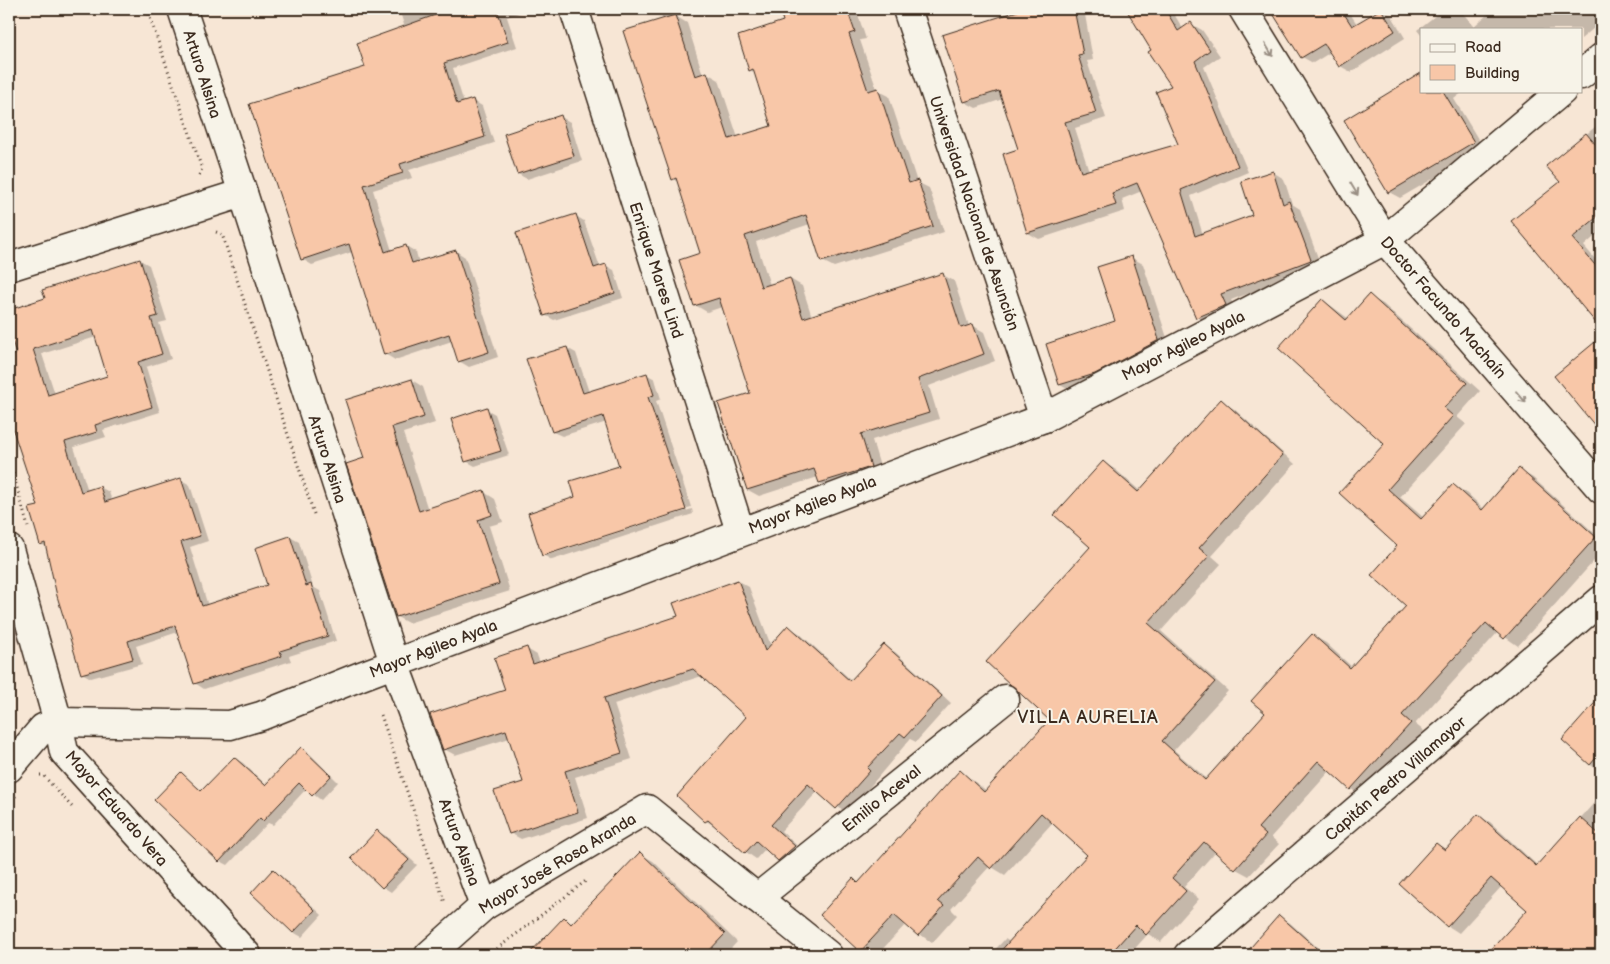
<svg xmlns="http://www.w3.org/2000/svg" width="1610" height="964" viewBox="0 0 1610 964" font-family="'Balsamiq Sans',sans-serif">
<rect width="100%" height="100%" fill="#f7e6d5"/>
<filter id="ink" filterUnits="userSpaceOnUse"><feTurbulence type="fractalNoise" baseFrequency=".02" numOctaves="2"/><feDisplacementMap in="SourceGraphic" scale="10" xChannelSelector="R" yChannelSelector="G"/><feConvolveMatrix kernelMatrix="1 2 1 2 8 2 1 2 1" color-interpolation-filters="sRGB"/></filter>
<g filter="url(#ink)">
<g fill="#0003" fill-rule="evenodd">
<path d="M 399,9 L 528,10 L 507,17 L 517,47 L 453,68 L 464,103 L 472,100 L 482,106 L 494,143 L 409,170 L 412,178 L 373,190 L 392,251 L 406,246 L 416,252 L 419,263 L 456,251 L 465,257 L 498,357 L 469,367 L 459,361 L 452,341 L 395,360 L 385,354 L 352,252 L 312,265 L 302,259 L 366,68 L 405,28 Z"/>
<path d="M 656,9 L 703,9 L 677,17 L 687,23 L 703,75 L 707,73 L 719,80 L 738,138 L 773,127 L 755,73 L 750,70 L 784,22 L 780,9 L 856,9 L 866,39 L 860,40 L 877,90 L 889,96 L 917,182 L 929,188 L 944,232 L 834,267 L 822,261 L 810,224 L 756,242 L 770,285 L 790,279 L 802,286 L 812,317 L 943,275 L 954,281 L 969,326 L 972,325 L 984,332 L 995,361 L 929,386 L 939,419 L 872,440 L 882,473 L 831,489 L 820,483 L 818,477 L 759,496 L 748,490 L 751,394 L 722,307 L 707,312 L 695,305 L 702,254 L 678,182 L 673,179 L 665,19 L 658,15 Z"/>
<path d="M 1029,9 L 1084,9 L 1093,60 L 1087,61 L 1106,118 L 1075,128 L 1089,171 L 1179,145 L 1173,86 L 1128,9 L 1171,9 L 1183,29 L 1191,24 L 1202,30 L 1220,56 L 1204,67 L 1248,172 L 1191,196 L 1203,235 L 1253,216 L 1273,172 L 1284,179 L 1292,204 L 1300,209 L 1321,266 L 1231,300 L 1236,311 L 1208,323 L 1197,317 L 1142,191 L 1122,199 L 1125,211 L 1039,239 L 1028,233 L 1019,150 L 1003,99 L 976,108 L 965,102 L 944,36 Z"/>
<path d="M 1270,9 L 1347,9 L 1357,24 L 1381,10 L 1392,16 L 1405,38 L 1351,72 L 1340,66 L 1331,52 L 1313,63 L 1302,57 Z"/>
<path d="M 1444,9 L 1459,9 L 1474,26 L 1494,9 L 1601,9 L 1601,33 L 1594,28 L 1581,39 L 1581,29 L 1421,29 L 1421,35 L 1417,30 Z"/>
<path d="M 1421,75 L 1421,91 L 1464,91 L 1454,99 L 1484,149 L 1400,198 L 1389,192 L 1346,120 Z"/>
<path d="M 561,117 L 570,122 L 582,161 L 527,179 L 518,174 L 506,135 Z"/>
<path d="M 1601,122 L 1601,231 L 1584,246 L 1601,266 L 1601,327 L 1513,222 L 1561,182 L 1548,166 Z"/>
<path d="M 576,216 L 584,221 L 600,267 L 605,265 L 614,270 L 623,298 L 554,320 L 545,315 Z"/>
<path d="M 1132,258 L 1143,264 L 1170,347 L 1071,391 L 1060,385 L 1117,322 Z"/>
<path d="M 140,260 L 149,265 L 167,321 L 159,323 L 171,359 L 146,367 L 160,412 L 103,430 L 106,437 L 74,447 L 88,491 L 100,487 L 109,492 L 112,501 L 180,479 L 190,485 L 208,541 L 190,547 L 208,606 L 269,586 L 290,537 L 299,542 L 313,587 L 320,591 L 336,641 L 289,656 L 291,661 L 204,689 L 195,683 L 178,632 L 136,646 L 142,664 L 91,678 L 82,673 L 47,547 L 41,544 L 39,507 L 9,413 L 9,358 L 18,355 L 9,325 L 9,311 L 46,299 ZM 96,337 L 109,377 L 55,394 L 42,354 Z"/>
<path d="M 1369,296 L 1383,304 L 1480,391 L 1457,417 L 1466,424 L 1400,497 L 1424,518 L 1453,485 L 1467,493 L 1484,509 L 1519,470 L 1533,478 L 1601,539 L 1601,553 L 1518,646 L 1498,632 L 1415,724 L 1424,731 L 1364,797 L 1351,789 L 1330,771 L 1271,837 L 1279,844 L 1249,876 L 1236,869 L 1216,851 L 1184,887 L 1199,899 L 1161,942 L 1148,934 L 1129,955 L 990,955 L 1005,939 L 1010,942 L 1089,855 L 1053,822 L 1005,875 L 990,866 L 951,909 L 957,915 L 932,943 L 906,924 L 877,955 L 869,955 L 861,950 L 853,880 L 859,883 L 960,771 L 987,791 L 1051,719 L 1091,547 L 1103,462 L 1116,470 L 1140,491 L 1221,401 L 1234,409 L 1295,464 L 1212,556 L 1221,564 L 1161,631 L 1228,691 L 1174,750 L 1207,779 L 1266,713 L 1312,635 L 1326,643 L 1352,667 L 1408,606 L 1399,546 L 1341,493 L 1385,443 L 1323,300 L 1349,319 Z"/>
<path d="M 1601,339 L 1601,431 L 1556,377 Z"/>
<path d="M 567,348 L 576,353 L 589,392 L 646,374 L 655,379 L 661,399 L 656,401 L 691,507 L 548,553 L 548,555 L 692,509 L 693,514 L 552,560 L 543,555 L 577,498 L 621,467 L 607,422 L 562,436 L 553,432 Z"/>
<path d="M 412,380 L 423,387 L 435,423 L 403,433 L 428,510 L 484,492 L 495,499 L 503,522 L 489,526 L 510,591 L 408,623 L 397,617 L 365,459 Z"/>
<path d="M 486,409 L 495,414 L 509,455 L 475,466 L 466,461 Z"/>
<path d="M 738,581 L 749,587 L 771,646 L 788,627 L 799,633 L 852,681 L 884,646 L 895,652 L 951,703 L 916,742 L 910,739 L 847,814 L 818,791 L 781,831 L 805,853 L 790,866 L 766,848 L 756,859 L 746,852 L 717,827 L 706,821 L 747,717 L 702,676 L 614,704 L 632,759 L 575,777 L 588,818 L 521,839 L 510,833 L 524,782 L 510,738 L 455,755 L 444,749 L 506,691 L 527,649 L 537,655 L 540,663 L 680,617 Z"/>
<path d="M 1601,686 L 1601,694 L 1597,691 Z"/>
<path d="M 1601,698 L 1601,774 L 1563,740 Z"/>
<path d="M 301,749 L 310,754 L 338,782 L 321,800 L 306,789 L 273,825 L 268,823 L 228,865 L 220,861 L 181,774 L 203,791 L 235,758 L 243,763 L 266,785 Z"/>
<path d="M 1601,795 L 1601,955 L 1487,955 L 1528,910 L 1502,886 L 1459,933 L 1448,926 L 1436,844 L 1447,850 L 1478,816 L 1490,822 L 1538,866 Z"/>
<path d="M 378,832 L 386,836 L 417,865 L 391,892 L 383,887 Z"/>
<path d="M 640,854 L 653,861 L 737,942 L 725,955 L 530,955 L 564,919 L 573,924 Z"/>
<path d="M 273,871 L 281,876 L 322,915 L 302,937 L 293,932 Z"/>
<path d="M 1280,917 L 1290,923 L 1326,955 L 1260,955 L 1252,948 Z"/>
</g>
<g fill="#f8c7a8" stroke="#3b2a1e" fill-rule="evenodd">
<path d="M 452,9 L 497,9 L 508,42 L 444,63 L 457,104 L 473,99 L 485,137 L 400,164 L 403,173 L 364,185 L 385,252 L 406,245 L 412,263 L 456,250 L 489,352 L 458,362 L 449,334 L 384,355 L 349,244 L 301,260 L 249,104 L 365,67 L 357,43 Z"/>
<path d="M 779,9 L 847,9 L 855,32 L 849,34 L 868,91 L 878,88 L 909,183 L 918,180 L 933,226 L 821,262 L 806,215 L 745,236 L 761,287 L 790,278 L 803,318 L 943,273 L 961,328 L 973,324 L 984,354 L 918,379 L 929,413 L 861,434 L 871,467 L 819,483 L 814,469 L 747,490 L 718,403 L 750,393 L 719,298 L 694,306 L 679,260 L 700,253 L 676,178 L 672,180 L 623,31 L 675,15 L 695,76 L 707,72 L 729,139 L 771,126 L 753,69 L 749,71 L 738,36 L 783,21 Z"/>
<path d="M 1024,9 L 1074,9 L 1083,54 L 1078,55 L 1096,113 L 1065,122 L 1081,172 L 1178,144 L 1156,92 L 1171,86 L 1148,52 L 1151,50 L 1126,9 L 1165,9 L 1178,31 L 1191,22 L 1210,50 L 1195,61 L 1238,166 L 1181,190 L 1195,236 L 1252,215 L 1241,181 L 1273,171 L 1283,204 L 1289,201 L 1311,260 L 1221,294 L 1226,305 L 1196,318 L 1137,183 L 1112,193 L 1116,205 L 1027,233 L 1003,154 L 1018,149 L 999,91 L 964,102 L 942,35 Z"/>
<path d="M 1270,9 L 1341,9 L 1352,26 L 1381,9 L 1395,31 L 1339,67 L 1324,44 L 1301,58 Z"/>
<path d="M 1421,73 L 1421,91 L 1443,91 L 1474,142 L 1388,193 L 1344,120 Z"/>
<path d="M 561,115 L 574,156 L 517,174 L 504,134 Z"/>
<path d="M 1586,133 L 1601,151 L 1601,214 L 1572,238 L 1601,272 L 1601,329 L 1511,221 L 1560,182 L 1546,166 Z"/>
<path d="M 576,214 L 594,268 L 606,264 L 615,293 L 544,316 L 516,233 Z"/>
<path d="M 1132,256 L 1159,340 L 1095,374 L 1059,385 L 1046,344 L 1115,321 L 1097,267 Z"/>
<path d="M 140,259 L 158,316 L 151,318 L 162,354 L 138,362 L 152,407 L 95,425 L 97,432 L 65,442 L 81,492 L 100,486 L 105,502 L 181,478 L 200,536 L 181,542 L 202,606 L 267,585 L 255,548 L 290,536 L 306,586 L 311,584 L 328,636 L 280,651 L 282,656 L 194,684 L 175,626 L 128,641 L 133,659 L 81,674 L 57,596 L 45,543 L 40,545 L 29,508 L 38,506 L 9,418 L 9,357 L 16,354 L 9,330 L 9,310 L 45,298 L 42,290 ZM 93,330 L 107,376 L 48,395 L 33,349 Z"/>
<path d="M 1369,294 L 1467,383 L 1444,408 L 1453,416 L 1388,489 L 1421,519 L 1453,484 L 1482,510 L 1519,468 L 1596,537 L 1504,639 L 1486,623 L 1402,715 L 1411,723 L 1350,790 L 1318,761 L 1258,828 L 1266,835 L 1235,870 L 1204,842 L 1172,878 L 1186,891 L 1146,935 L 1136,925 L 1109,955 L 997,955 L 1087,855 L 1041,813 L 991,869 L 978,857 L 938,901 L 944,906 L 918,936 L 894,915 L 860,952 L 820,915 L 853,878 L 858,883 L 960,770 L 984,792 L 1049,720 L 986,662 L 1090,547 L 1054,515 L 1103,461 L 1138,492 L 1221,399 L 1283,455 L 1199,548 L 1209,556 L 1148,623 L 1215,682 L 1162,741 L 1205,780 L 1265,713 L 1251,701 L 1312,634 L 1350,668 L 1406,606 L 1371,575 L 1397,546 L 1339,493 L 1384,444 L 1278,348 L 1322,299 L 1346,320 Z"/>
<path d="M 1601,337 L 1601,433 L 1554,376 Z"/>
<path d="M 567,347 L 583,393 L 647,373 L 654,395 L 648,397 L 686,510 L 542,556 L 528,513 L 575,497 L 570,481 L 619,466 L 603,416 L 552,432 L 526,359 Z"/>
<path d="M 412,379 L 424,417 L 392,427 L 419,511 L 484,490 L 492,515 L 478,520 L 499,584 L 396,617 L 346,464 L 364,458 L 345,400 Z"/>
<path d="M 487,407 L 501,451 L 465,462 L 451,419 Z"/>
<path d="M 738,580 L 765,651 L 788,625 L 850,681 L 884,644 L 942,696 L 905,737 L 900,733 L 867,768 L 870,771 L 836,809 L 808,784 L 771,825 L 795,846 L 778,861 L 756,841 L 745,853 L 708,820 L 705,822 L 677,796 L 746,717 L 693,669 L 604,698 L 622,753 L 565,771 L 578,812 L 509,834 L 494,791 L 523,782 L 506,730 L 443,750 L 430,714 L 505,690 L 494,658 L 527,647 L 533,664 L 678,616 L 673,603 Z"/>
<path d="M 1601,696 L 1601,752 L 1590,765 L 1562,740 Z"/>
<path d="M 301,747 L 331,776 L 312,796 L 299,783 L 263,821 L 260,818 L 219,862 L 154,800 L 181,772 L 201,791 L 234,757 L 265,785 Z"/>
<path d="M 1478,814 L 1536,866 L 1580,817 L 1601,836 L 1601,955 L 1486,955 L 1527,910 L 1491,878 L 1447,927 L 1399,884 L 1436,843 L 1445,850 Z"/>
<path d="M 377,830 L 409,860 L 382,888 L 351,858 Z"/>
<path d="M 640,852 L 725,934 L 705,955 L 528,955 L 564,917 L 571,924 Z"/>
<path d="M 273,869 L 315,910 L 293,933 L 251,893 Z"/>
<path d="M 1279,915 L 1324,955 L 1244,955 Z"/>
</g>
<g fill="none" stroke-linecap="round" stroke-linejoin="round">
<defs>
<g id="minor">
<path d="M 574,9 L 740,531"/>
<path d="M 907,9 L 1044,418"/>
<path d="M 1581,75 L 1601,58"/>
<path d="M 243,193 L 394,663 L 484,906"/>
<path d="M 9,549 L 58,722 L 64,752 L 247,955"/>
<path d="M 9,768 L 43,728 L 58,722 L 230,725 L 261,716 L 361,676 L 1044,418 L 1385,240 L 1562,91"/>
<path d="M 757,898 L 1005,699"/>
<path d="M 429,955 L 484,906 L 647,809 L 828,955"/>
<path d="M 1188,955 L 1601,600"/>
</g>
<path id="tertiary" d="M 9,267 L 243,193 L 182,9"/>
<path id="secondary" d="M 1243,9 L 1385,240 L 1601,489"/>
</defs>
<use href="#minor" stroke="#3b2a1e" stroke-width="31"/>
<use href="#tertiary" stroke="#3b2a1e" stroke-width="31"/>
<use href="#secondary" stroke="#3b2a1e" stroke-width="31"/>
<g stroke="#3b2a1e" stroke-width="3" stroke-dasharray="1 4" stroke-linecap="butt">
<path d="M 147,9 L 202,169 L 198,177"/>
<path d="M 216,232 L 222,234 L 315,517"/>
<path d="M 9,459 L 28,527"/>
<path d="M 381,715 L 445,903"/>
<path d="M 40,775 L 43,775 L 72,807"/>
<path d="M 9,804 L 16,796"/>
<path d="M 489,955 L 587,880"/>
</g>
<use href="#minor" stroke="#f7f3e8" stroke-width="28"/>
<use href="#tertiary" stroke="#f7f3e8" stroke-width="28"/>
<use href="#secondary" stroke="#f7f3e8" stroke-width="28"/>
</g>
<defs><path id="oneway-shaft" d="M-6 0H5M1.5-3L5.5 0L1.5 3" fill="none" stroke-width="1.6" stroke-linecap="round" stroke-linejoin="round" transform="scale(1.25)"/></defs>
<g stroke="#998e83">
<use href="#oneway-shaft" transform="translate(1269 50) rotate(59)"/>
<use href="#oneway-shaft" transform="translate(1354 189) rotate(59)"/>
<use href="#oneway-shaft" transform="translate(1521 397) rotate(49)"/>
</g>
</g>
<g text-anchor="middle" stroke-width="4" stroke-linejoin="round" paint-order="stroke">
<g font-size="16" fill="#3b2a1e" stroke="#f7f3e8">
<text transform="translate(203 74) rotate(72)" y="6">Arturo Alsina</text>
<text transform="translate(975 213) rotate(71)" y="6">Universidad Nacional de Asunción</text>
<text transform="translate(657 270) rotate(72)" y="6">Enrique Mares Lind</text>
<text transform="translate(1444 307) rotate(49)" y="6">Doctor Facundo Machaín</text>
<text transform="translate(1183 345) rotate(-27)" y="6">Mayor Agileo Ayala</text>
<text transform="translate(328 459) rotate(72)" y="6">Arturo Alsina</text>
<text transform="translate(812 504) rotate(-21)" y="6">Mayor Agileo Ayala</text>
<text transform="translate(433 648) rotate(-21)" y="6">Mayor Agileo Ayala</text>
<text transform="translate(1395 778) rotate(-41)" y="6">Capitán Pedro Villamayor</text>
<text transform="translate(881 798) rotate(-39)" y="6">Emilio Aceval</text>
<text transform="translate(117 808) rotate(49)" y="6">Mayor Eduardo Vera</text>
<text transform="translate(460 842) rotate(70)" y="6">Arturo Alsina</text>
<text transform="translate(557 863) rotate(-31)" y="6">Mayor José Rosa Aranda</text>
</g>
<g font-size="18" letter-spacing="1" fill="#3b2a1e" stroke="#f7f3e8">
<text x="1088" y="723">VILLA AURELIA</text>
</g>
</g>
<rect width="1610" height="964" fill="none" stroke="#f7f3e8" stroke-width="30"/>
<rect x="15" y="15" width="1580" height="934" fill="none" stroke="#3b2a1e" stroke-width="2" filter="url(#ink)"/>
<rect x="1420" y="28" width="162" height="65" fill="#f7f3e8" stroke="#aca397"/>
<rect x="1430" y="44" width="25" height="8" fill="#f7f3e8" stroke="#aca397"/>
<text x="1465" y="52" font-size="15" fill="#3b2a1e">Road</text>
<rect x="1430" y="65" width="25" height="15" fill="#f8c7a8" stroke="#aca397"/>
<text x="1465" y="78" font-size="15" fill="#3b2a1e">Building</text>
</svg>
